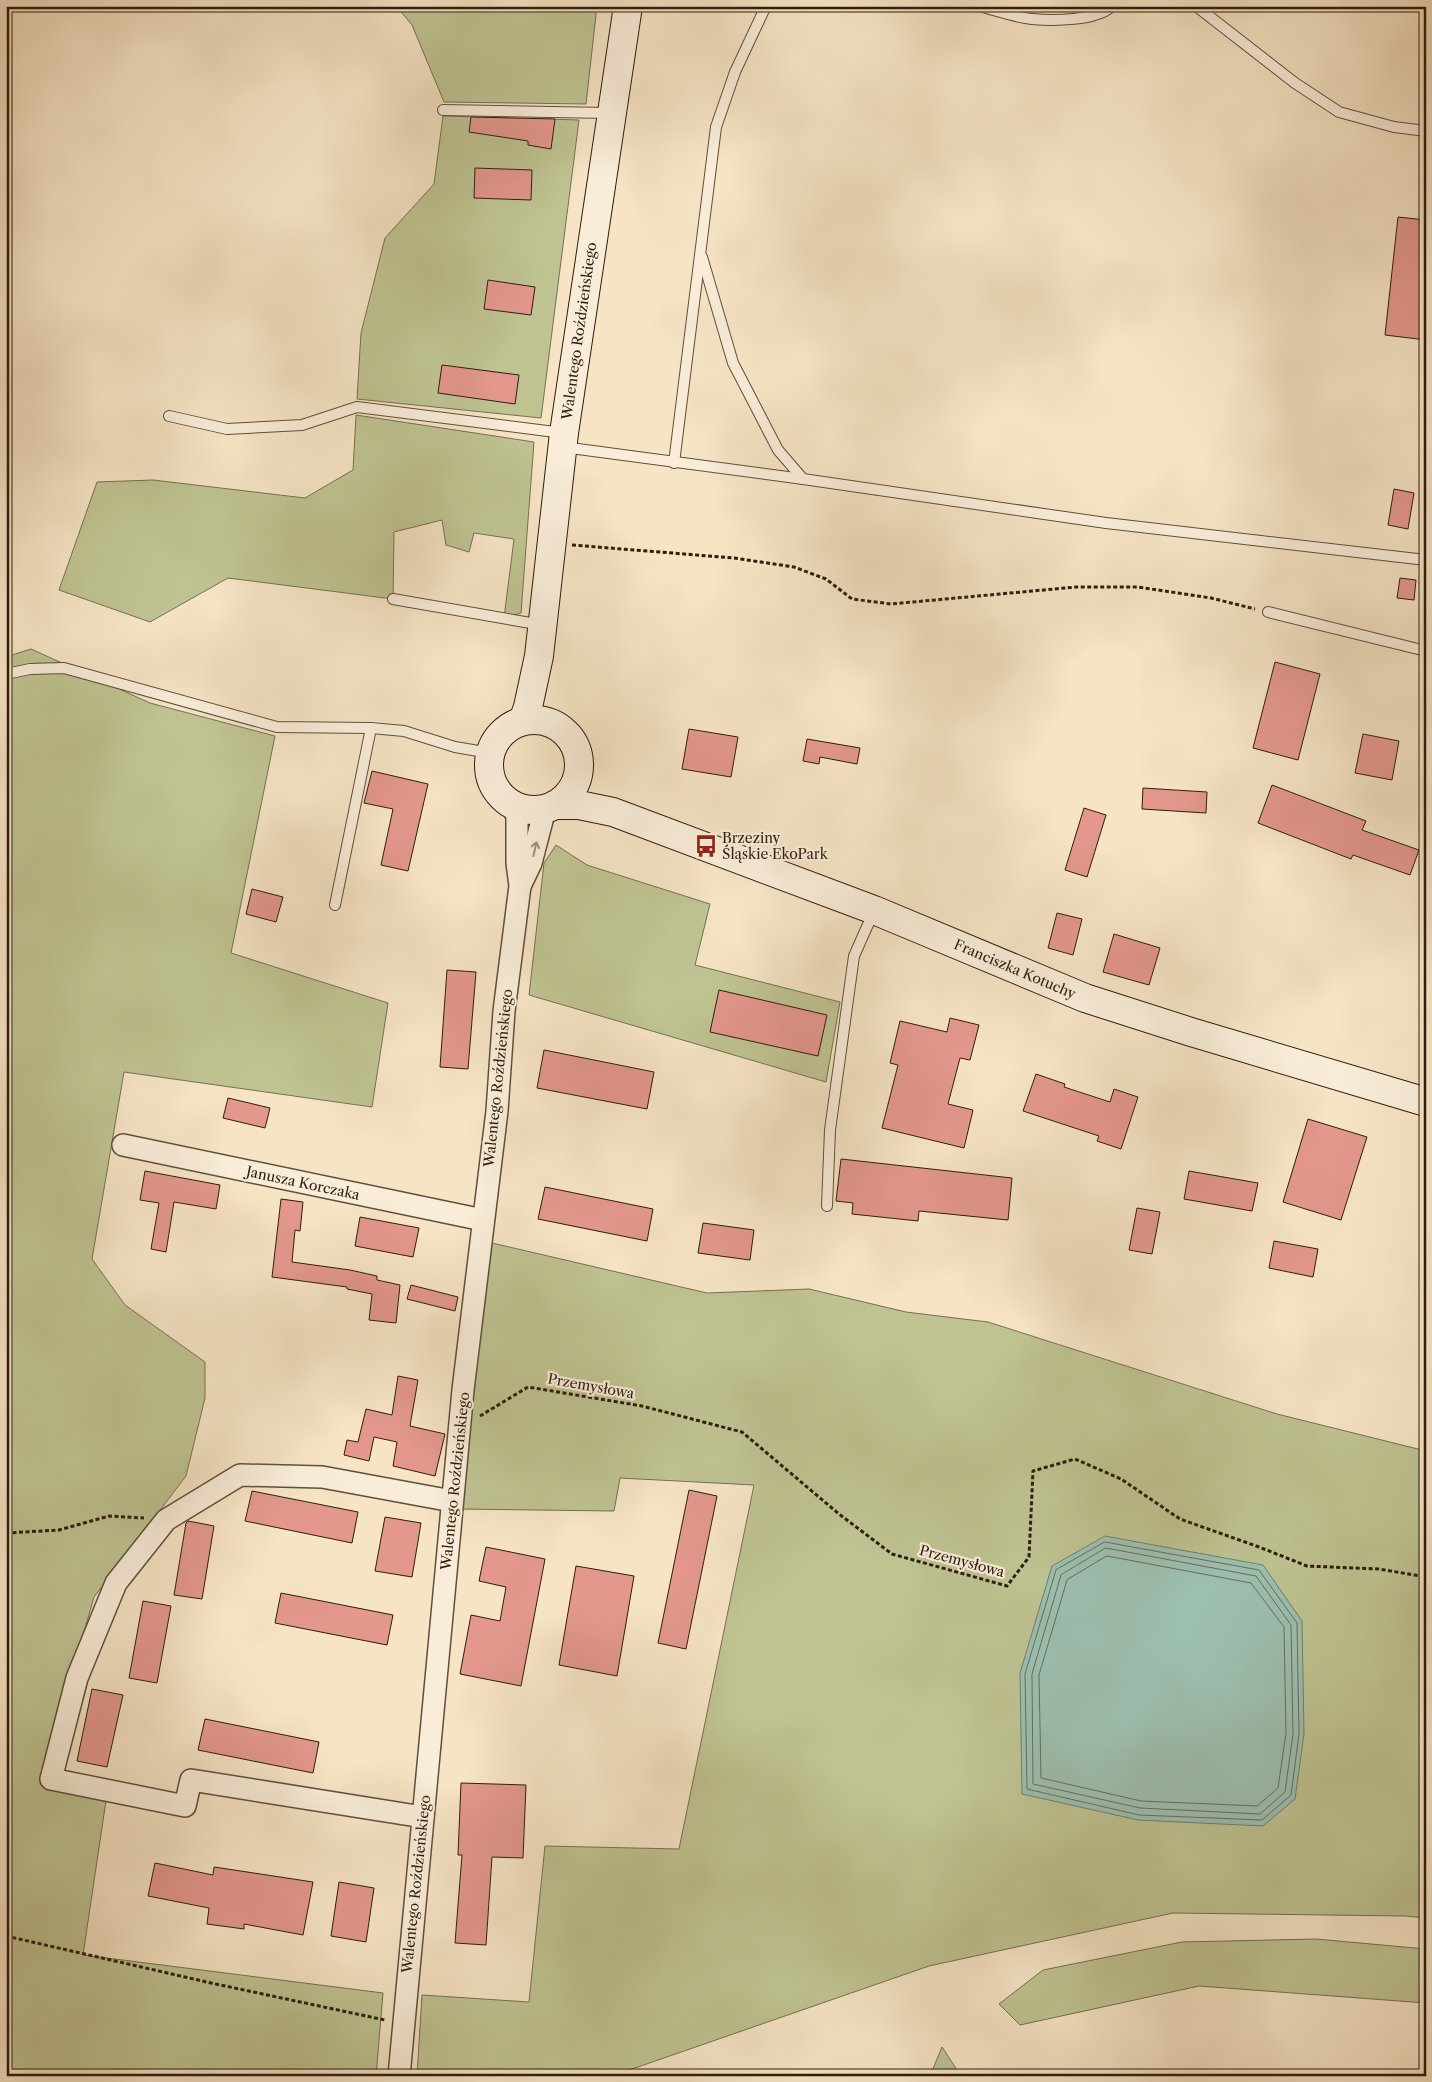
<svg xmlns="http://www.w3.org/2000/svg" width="1432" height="2082" viewBox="0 0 1432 2082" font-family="'Libre Caslon Text',serif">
<rect width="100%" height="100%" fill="#f6e4c5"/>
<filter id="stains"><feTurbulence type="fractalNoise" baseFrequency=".004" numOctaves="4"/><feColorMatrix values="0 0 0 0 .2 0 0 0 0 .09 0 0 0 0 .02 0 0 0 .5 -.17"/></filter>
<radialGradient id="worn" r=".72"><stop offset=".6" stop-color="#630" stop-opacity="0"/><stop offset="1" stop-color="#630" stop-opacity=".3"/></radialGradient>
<g fill="#bfc392" stroke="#767050">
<path d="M 396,6 L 597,6 L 586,104 L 444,102 L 412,25 Z"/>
<path d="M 443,116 L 579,120 L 541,418 L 357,399 L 361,333 L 385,238 L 434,184 Z"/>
<path d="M 356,415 L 534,442 L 521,613 L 504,618 L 514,539 L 474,533 L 469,552 L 446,545 L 442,520 L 394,532 L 393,599 L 228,578 L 150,622 L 59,590 L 97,482 L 153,480 L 305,498 L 353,470 Z"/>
<path d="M 31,649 L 150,703 L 275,736 L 231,953 L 388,1003 L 372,1107 L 124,1072 L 92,1259 L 125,1305 L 205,1362 L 205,1398 L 186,1476 L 94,1597 L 41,1782 L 107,1794 L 83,1955 L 383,1993 L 376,2076 L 6,2076 L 6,657 Z"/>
<path d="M 556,845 L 587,865 L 710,904 L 695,965 L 840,1002 L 826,1082 L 529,995 L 544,863 Z"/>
<path d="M 492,1243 L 707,1293 L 809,1289 L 906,1312 L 988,1322 L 1277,1414 L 1426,1451 L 1426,1918 L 1405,1916 L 1173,1913 L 929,1966 L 612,2076 L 417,2076 L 422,1995 L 529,2002 L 545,1846 L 679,1849 L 754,1485 L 620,1478 L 614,1511 L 456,1509 Z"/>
<path d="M 1316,1939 L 1426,1949 L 1426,2003 L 1199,1986 L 1020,2025 L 999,2004 L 1043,1970 L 1182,1942 Z"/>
<path d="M 942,2047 L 961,2076 L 930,2076 Z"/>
</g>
<path fill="#9dbfb0" stroke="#707e6f" d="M 1105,1536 L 1263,1565 L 1302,1621 L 1304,1734 L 1295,1799 L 1263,1826 L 1138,1820 L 1022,1794 L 1020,1673 L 1052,1566 Z"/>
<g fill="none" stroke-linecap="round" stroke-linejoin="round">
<g stroke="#656e5f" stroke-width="1">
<path d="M 1105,1542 L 1259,1570 L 1297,1623 L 1299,1734 L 1291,1795 L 1262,1820 L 1139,1815 L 1027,1789 L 1025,1674 L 1056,1570 Z"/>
<path d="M 1106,1548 L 1256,1576 L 1291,1625 L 1293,1734 L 1285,1792 L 1260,1814 L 1140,1808 L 1033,1784 L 1032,1674 L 1061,1575 Z"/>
<path d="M 1107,1556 L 1251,1583 L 1284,1627 L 1286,1733 L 1278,1788 L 1257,1806 L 1141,1801 L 1041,1778 L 1039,1675 L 1067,1580 Z"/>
</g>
</g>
<g fill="#e3978d" stroke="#2d1d0e">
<path d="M 471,117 L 555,119 L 551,149 L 528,145 L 528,141 L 469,132 Z"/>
<path d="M 475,168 L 532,170 L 531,200 L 474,198 Z"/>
<path d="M 1398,217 L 1426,220 L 1426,340 L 1385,335 Z"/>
<path d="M 488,280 L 535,287 L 531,315 L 484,309 Z"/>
<path d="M 442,365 L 519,375 L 515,404 L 438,393 Z"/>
<path d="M 1394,489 L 1414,493 L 1408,529 L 1388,525 Z"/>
<path d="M 1400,578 L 1416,580 L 1414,600 L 1397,598 Z"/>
<path d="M 1275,662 L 1320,674 L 1298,760 L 1253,748 Z"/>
<path d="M 689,729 L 738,737 L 731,777 L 682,769 Z"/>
<path d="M 1363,734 L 1399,741 L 1392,780 L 1355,773 Z"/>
<path d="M 807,739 L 860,748 L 857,764 L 820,757 L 819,764 L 803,761 Z"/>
<path d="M 372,771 L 428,784 L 408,871 L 381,865 L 393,809 L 364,803 Z"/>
<path d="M 1272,785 L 1366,821 L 1362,830 L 1419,850 L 1410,875 L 1353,855 L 1351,859 L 1258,823 Z"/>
<path d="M 1143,788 L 1207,792 L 1206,813 L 1142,809 Z"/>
<path d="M 1084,808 L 1106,815 L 1087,877 L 1065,870 Z"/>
<path d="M 252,889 L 283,897 L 276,922 L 246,914 Z"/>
<path d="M 1057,913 L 1082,919 L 1073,955 L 1048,948 Z"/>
<path d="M 1114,934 L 1160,948 L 1149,985 L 1103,972 Z"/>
<path d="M 447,970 L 476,972 L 468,1069 L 440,1067 Z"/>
<path d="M 719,990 L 827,1015 L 818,1056 L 710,1032 Z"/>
<path d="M 950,1018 L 979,1025 L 970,1060 L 960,1058 L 948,1104 L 973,1110 L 964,1148 L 882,1128 L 898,1065 L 890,1063 L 900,1021 L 947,1032 Z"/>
<path d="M 544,1050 L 654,1072 L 647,1109 L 537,1088 Z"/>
<path d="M 1036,1074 L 1065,1084 L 1064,1087 L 1110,1102 L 1114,1089 L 1138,1097 L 1121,1149 L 1097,1141 L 1099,1136 L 1023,1111 Z"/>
<path d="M 228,1098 L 270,1108 L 265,1128 L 223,1118 Z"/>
<path d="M 1308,1119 L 1367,1137 L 1341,1220 L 1283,1202 Z"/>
<path d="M 841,1159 L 1012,1178 L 1008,1220 L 919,1211 L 918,1221 L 852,1214 L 853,1203 L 836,1201 Z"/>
<path d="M 145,1171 L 220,1185 L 216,1209 L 174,1202 L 166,1252 L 151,1249 L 159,1203 L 140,1200 Z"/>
<path d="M 1189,1171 L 1258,1183 L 1252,1211 L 1184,1199 Z"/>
<path d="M 545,1187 L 653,1209 L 647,1241 L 538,1219 Z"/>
<path d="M 281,1199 L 303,1202 L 300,1231 L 295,1230 L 292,1262 L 350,1270 L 377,1276 L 377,1280 L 400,1285 L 396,1323 L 369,1320 L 372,1294 L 347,1289 L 347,1287 L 272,1277 Z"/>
<path d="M 1137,1208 L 1160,1212 L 1152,1254 L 1129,1250 Z"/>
<path d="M 360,1217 L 419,1228 L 413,1257 L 355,1246 Z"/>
<path d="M 703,1223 L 754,1230 L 750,1260 L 698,1253 Z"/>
<path d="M 1274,1241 L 1318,1249 L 1313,1277 L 1269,1268 Z"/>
<path d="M 411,1285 L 458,1297 L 455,1311 L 407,1299 Z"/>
<path d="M 398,1376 L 418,1380 L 410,1426 L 445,1434 L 435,1476 L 393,1466 L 397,1442 L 374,1437 L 369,1461 L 344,1455 L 347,1440 L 358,1442 L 366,1409 L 392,1415 Z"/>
<path d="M 689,1490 L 717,1496 L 686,1649 L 658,1643 Z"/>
<path d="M 252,1491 L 358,1512 L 352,1543 L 245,1521 Z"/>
<path d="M 385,1517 L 421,1523 L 412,1577 L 375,1571 Z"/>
<path d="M 188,1521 L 214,1526 L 202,1599 L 174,1595 L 186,1523 Z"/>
<path d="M 486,1547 L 545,1559 L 521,1686 L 460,1674 L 471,1615 L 500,1621 L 506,1587 L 479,1581 Z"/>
<path d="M 576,1566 L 634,1576 L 617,1676 L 559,1665 Z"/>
<path d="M 281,1593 L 393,1615 L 387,1645 L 275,1623 Z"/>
<path d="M 143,1601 L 171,1606 L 157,1683 L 129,1678 Z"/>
<path d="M 92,1689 L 123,1695 L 107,1767 L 77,1761 Z"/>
<path d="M 205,1719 L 319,1742 L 313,1773 L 198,1750 Z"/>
<path d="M 461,1783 L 526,1785 L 523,1858 L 492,1857 L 486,1945 L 455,1943 L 462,1855 L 458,1855 Z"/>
<path d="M 155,1863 L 213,1875 L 214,1867 L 313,1882 L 303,1935 L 244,1924 L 244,1929 L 207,1924 L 209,1908 L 148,1896 Z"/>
<path d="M 339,1882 L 374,1888 L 366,1942 L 331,1936 Z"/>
</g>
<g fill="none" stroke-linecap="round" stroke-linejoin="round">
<defs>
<g id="lane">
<path d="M 978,6 C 995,10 1014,17 1032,19 C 1053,21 1096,21 1112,6"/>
<path d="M 1196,6 L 1295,83 L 1339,112 L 1394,127 L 1426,131"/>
<path d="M 443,110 L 610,113"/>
<path d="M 702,257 L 733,363 L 778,450 L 803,479"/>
<path d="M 169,416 L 227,429 L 302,425 L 357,407 L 563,433"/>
<path d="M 563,447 L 803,479 L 1106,523 L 1426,560"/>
<path d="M 674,463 L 716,127 L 735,72 L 764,10 L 768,6"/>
<path d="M 393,599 L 542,625"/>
<path d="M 1268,612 L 1426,651"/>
<path d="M 6,674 L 30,669 L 64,668 L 277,727 L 371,728 L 404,731 L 455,747 L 490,753"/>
<path d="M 335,905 L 371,728"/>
<path d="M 827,1206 L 830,1130 L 854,956 L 874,911"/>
</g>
<g id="street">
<path d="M 521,884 L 531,863 L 545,809"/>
<path d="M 123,1145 L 483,1220"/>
<path d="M 423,1817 L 191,1780 L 185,1806 L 51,1779 L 77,1678 L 116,1583 L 166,1520 L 240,1475 L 322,1477 L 452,1501"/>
<path d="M 399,2076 L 463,1390 L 497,1111 L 504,1011 L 520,886 L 517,863 L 517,819 L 515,806"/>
</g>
<g id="secondary">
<circle cx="534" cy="765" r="45"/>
<path d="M 523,721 L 528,707 L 539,656 L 564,433 L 628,6"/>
<path d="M 555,805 L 579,805 L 613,812 L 874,910 L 1085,998 L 1191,1032 L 1426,1102"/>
</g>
</defs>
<use href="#lane" stroke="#5f4f3c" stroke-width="12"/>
<use href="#street" stroke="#5f4f3c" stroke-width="24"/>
<use href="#secondary" stroke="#2d1d0e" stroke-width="30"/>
<g stroke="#2d1d0e" stroke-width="3" stroke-dasharray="4 2.5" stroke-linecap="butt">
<path d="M 572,545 L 734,558 L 794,567 L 826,579 L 852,599 L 891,604 L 1076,587 L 1138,587 L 1211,598 L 1255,609"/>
<path d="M 480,1416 L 528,1387 L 642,1406 L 742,1432 L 839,1514 L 892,1554 L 1007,1586 L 1029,1557 L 1033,1471 L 1075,1459 L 1121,1479 L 1180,1519 L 1259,1547 L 1307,1566 L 1379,1569 L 1426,1577"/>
<path d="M 6,1533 L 59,1530 L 109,1516 L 144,1518"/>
<path d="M 6,1936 L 211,1983 L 385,2020"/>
</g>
<use href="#lane" stroke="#f9edd9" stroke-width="10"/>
<use href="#street" stroke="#f9edd9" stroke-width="21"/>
<use href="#secondary" stroke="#f9edd9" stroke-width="28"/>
</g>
<defs><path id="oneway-shaft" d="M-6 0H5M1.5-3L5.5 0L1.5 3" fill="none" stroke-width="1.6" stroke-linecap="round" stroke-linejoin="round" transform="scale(1.25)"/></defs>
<use stroke="#9d8f7e" href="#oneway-shaft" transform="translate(535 849) rotate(-77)"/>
<defs>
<symbol id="bus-bare" viewBox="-9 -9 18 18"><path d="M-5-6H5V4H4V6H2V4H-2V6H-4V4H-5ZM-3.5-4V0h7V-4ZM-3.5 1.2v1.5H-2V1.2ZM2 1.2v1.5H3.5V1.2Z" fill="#8f2418" stroke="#f9edd9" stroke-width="2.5" paint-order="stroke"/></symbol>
</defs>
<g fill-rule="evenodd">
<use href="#bus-bare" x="690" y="830" width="32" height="32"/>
</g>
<g text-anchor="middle" stroke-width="4.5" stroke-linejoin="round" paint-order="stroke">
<g font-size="14" fill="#2d1d0e" stroke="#f9edd9">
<text transform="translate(579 331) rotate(-82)" y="5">Walentego Roździeńskiego</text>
<text transform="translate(1015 969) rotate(23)" y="5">Franciszka Kotuchy</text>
<text transform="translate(498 1078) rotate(-84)" y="5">Walentego Roździeńskiego</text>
<text transform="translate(303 1183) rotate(12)" y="5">Janusza Korczaka</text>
<text transform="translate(591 1386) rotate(10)" y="5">Przemysłowa</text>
<text transform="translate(455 1481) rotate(-84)" y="5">Walentego Roździeńskiego</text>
<text transform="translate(962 1561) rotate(15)" y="5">Przemysłowa</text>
<text transform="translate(416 1884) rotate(-84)" y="5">Walentego Roździeńskiego</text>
</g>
<g font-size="14" fill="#2d1d0e" stroke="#f9edd9" text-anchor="start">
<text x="722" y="843">Brzeziny<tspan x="722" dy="16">Śląskie EkoPark</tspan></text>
</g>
</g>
<rect width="1432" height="2082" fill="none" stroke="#f6e4c5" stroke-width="25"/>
<rect x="8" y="8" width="1417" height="2067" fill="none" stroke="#2d1d0e" stroke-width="2.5"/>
<rect x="12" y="12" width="1407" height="2057" fill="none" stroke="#2d1d0e"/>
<rect width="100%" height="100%" filter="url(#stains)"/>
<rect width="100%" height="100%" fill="url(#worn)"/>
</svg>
